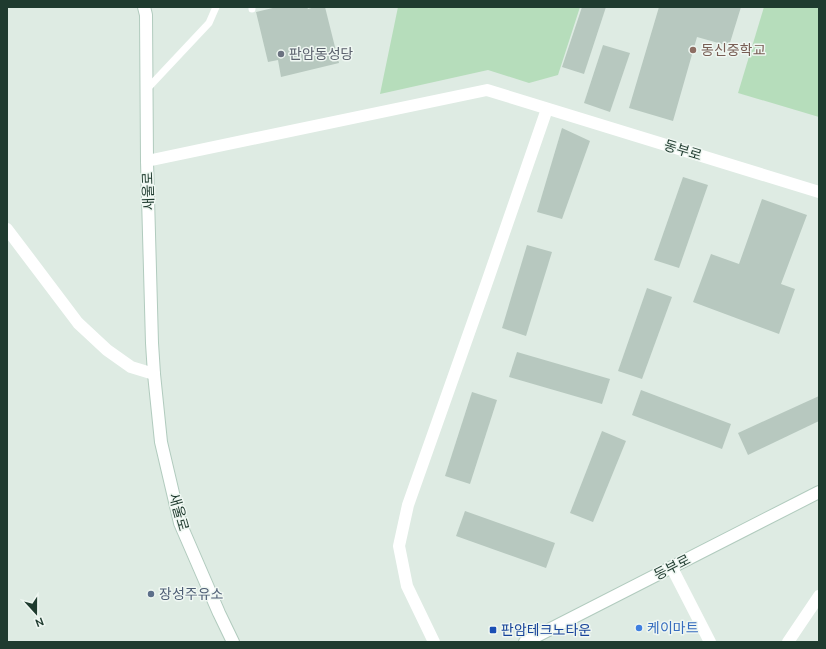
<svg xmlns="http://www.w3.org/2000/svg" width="826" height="649" viewBox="0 0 826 649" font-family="Ubuntu,'Noto Sans KR',sans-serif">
<rect width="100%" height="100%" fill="#deebe3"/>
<g fill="#b6ddbb">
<path d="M 398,7 L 580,7 L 558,75 L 529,83 L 488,70 L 380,94 Z"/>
<path d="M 764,7 L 819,7 L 819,117 L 738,93 Z"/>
</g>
<g fill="#b7c8bf">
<path d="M 277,7 L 307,7 L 308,9 L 315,7 L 325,7 L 339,63 L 281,77 L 278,60 L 268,62 L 256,12 Z"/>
<path d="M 582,7 L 606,7 L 584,74 L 562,67 Z"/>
<path d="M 659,7 L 741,7 L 729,46 L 697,37 L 673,121 L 629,108 Z"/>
<path d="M 603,45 L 630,53 L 610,112 L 584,103 Z"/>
<path d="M 562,128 L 590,141 L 562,219 L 537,212 Z"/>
<path d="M 683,177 L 708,185 L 679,268 L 654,260 Z"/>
<path d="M 762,199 L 807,215 L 781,284 L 795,289 L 779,334 L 693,302 L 711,254 L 739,264 Z"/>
<path d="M 527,245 L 552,252 L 526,336 L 502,328 Z"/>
<path d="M 647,288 L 672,297 L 642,379 L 618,371 Z"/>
<path d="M 517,352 L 610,379 L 602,404 L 509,377 Z"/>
<path d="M 641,390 L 731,424 L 722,449 L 632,415 Z"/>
<path d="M 472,392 L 497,400 L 470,484 L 445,476 Z"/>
<path d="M 819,396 L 819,421 L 748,455 L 738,433 Z"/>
<path d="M 602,431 L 626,441 L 593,522 L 570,513 Z"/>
<path d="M 465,511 L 555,543 L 546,568 L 456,536 Z"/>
</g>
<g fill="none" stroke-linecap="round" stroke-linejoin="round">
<defs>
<g id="secondary">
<path d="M 144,7 L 146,15 L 147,161 L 152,343 L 154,374 L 161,442 L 180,523 L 219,613 L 233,642"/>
<path d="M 525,642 L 819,492"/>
</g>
</defs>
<use href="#secondary" stroke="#b1cbbe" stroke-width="14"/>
<g stroke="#fff" stroke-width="7">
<path d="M 252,7 L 252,9"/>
<path d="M 147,89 L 209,23 L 216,7"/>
</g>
<g stroke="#fff" stroke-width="12">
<path d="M 147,161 L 487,90 L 819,192"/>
<path d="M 7,229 L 78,323 L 107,350 L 131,367 L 154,374"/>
<path d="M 672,568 L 710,642"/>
<path d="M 434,642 L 407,586 L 399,546 L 408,505 L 486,285 L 547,109"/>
<path d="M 788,642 L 819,596"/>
</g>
<use href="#secondary" stroke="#fff" stroke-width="12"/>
</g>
<circle fill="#8d6e63" stroke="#eff7f2" stroke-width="1.5" cx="693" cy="50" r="4"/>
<circle fill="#6b7280" stroke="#eff7f2" stroke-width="1.5" cx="281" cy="54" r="4"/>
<circle fill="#5c6f8a" stroke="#eff7f2" stroke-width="1.5" cx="151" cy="594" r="4"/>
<circle fill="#3f7fe0" stroke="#eff7f2" stroke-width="1.5" cx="639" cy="628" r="4"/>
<rect fill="#1a4fb4" stroke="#eff7f2" stroke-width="1.5" x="489" y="626" width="8" height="8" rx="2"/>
<g text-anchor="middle" stroke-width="3" stroke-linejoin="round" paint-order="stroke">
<g font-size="14" fill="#785e54" stroke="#eff7f2" text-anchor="start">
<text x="701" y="55">동신중학교</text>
</g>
<g font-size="14" fill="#5b616d" stroke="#eff7f2" text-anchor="start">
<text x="289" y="59">판암동성당</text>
</g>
<g font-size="14" fill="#1f3b2f" stroke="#eff7f2">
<text transform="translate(683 150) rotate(17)" y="5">동부로</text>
<text transform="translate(148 191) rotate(-92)" y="5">새울로</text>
<text transform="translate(179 512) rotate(74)" y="5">새울로</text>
<text transform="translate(672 567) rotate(-27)" y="5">동부로</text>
</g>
<g font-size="14" fill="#4e5e75" stroke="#eff7f2" text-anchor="start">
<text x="159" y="599">장성주유소</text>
</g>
<g font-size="14" fill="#366cbe" stroke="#eff7f2" text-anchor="start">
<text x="647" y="633">케이마트</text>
</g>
<g font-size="14" fill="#164399" stroke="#eff7f2" text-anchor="start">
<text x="501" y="635">판암테크노타운</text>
</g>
</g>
<rect width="826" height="649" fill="none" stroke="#1f3b2f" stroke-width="16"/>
<g transform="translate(36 613) rotate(159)" stroke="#eff7f2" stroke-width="3" paint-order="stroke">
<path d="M0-3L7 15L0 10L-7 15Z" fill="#1f3b2f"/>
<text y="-6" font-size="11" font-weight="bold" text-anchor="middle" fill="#1f3b2f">N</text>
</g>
</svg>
